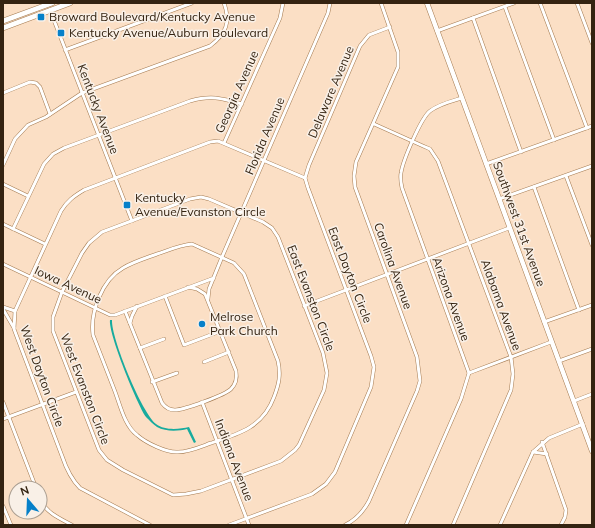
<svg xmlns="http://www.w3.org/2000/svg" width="595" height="528" viewBox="0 0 595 528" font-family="Mulish,sans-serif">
<rect width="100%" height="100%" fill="#fbdfc5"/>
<path fill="#18ab9e" d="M 110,320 L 112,320 C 111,338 142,413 156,424 C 165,431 180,429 189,427 L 196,442 L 194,443 L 187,429 C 179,431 166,432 157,427 C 154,425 149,420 146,417 C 137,404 108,333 110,320 Z"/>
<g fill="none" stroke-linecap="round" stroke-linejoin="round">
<defs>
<g id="street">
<path d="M 540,3 L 587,128"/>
<path d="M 577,3 L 592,43"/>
<path d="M 505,7 L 554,140"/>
<path d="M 50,10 L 132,221"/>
<path d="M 473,18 L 521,152"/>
<path d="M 437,31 L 514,3"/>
<path d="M 65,50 L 192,3"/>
<path d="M 3,93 L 30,82 L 36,83 L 40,87 L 50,114"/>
<path d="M 374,124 L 423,146 L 430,149 L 438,161 L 511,357 L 513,374 L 511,390 L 453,525"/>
<path d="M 224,143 L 280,18 L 283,3"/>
<path d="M 486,164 L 592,126"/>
<path d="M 3,165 L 15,139 L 28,125 L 46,117 L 82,93 L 210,46 C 226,34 231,22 224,3"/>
<path d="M 566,176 L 592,245"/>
<path d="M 305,178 L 309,165 L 360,46 L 369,35 L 390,27"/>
<path d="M 3,184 L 28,196"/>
<path d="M 534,187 L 579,310"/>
<path d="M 201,197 L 209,199 L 263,222 L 272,228 L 278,237 L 323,353 L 327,373 L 324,390 L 299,445 L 295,450 L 281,461 L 201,491 L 186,494 L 173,495 L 123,470 L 107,460 L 99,450 L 53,331 L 53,317 L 62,292 L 82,253 L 89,243 L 102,232 L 190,199 Z"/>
<path d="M 499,199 L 592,166"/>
<path d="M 3,224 L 45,244"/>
<path d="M 13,229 L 44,164 L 53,154 L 64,148 L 190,101 C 211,95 221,98 242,104"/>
<path d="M 192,244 L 234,263 L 244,274 L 278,361 C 281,375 279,384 274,397 C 263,427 239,434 211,443 C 200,447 189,452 178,452 C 167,453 146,443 137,435 C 124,425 120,404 114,389 C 107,371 100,353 93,335 C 90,312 102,280 123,268 C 133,262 146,258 157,254 C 169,250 180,245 192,244 Z"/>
<path d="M 3,264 L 110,315 L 115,315 L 214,278"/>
<path d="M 165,296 L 184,345 L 221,331"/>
<path d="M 208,299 L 209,289 L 222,257 L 328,13 L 330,3"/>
<path d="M 304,306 L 509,228"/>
<path d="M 3,307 L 15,311"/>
<path d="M 3,309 L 14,328"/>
<path d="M 125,311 L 162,403 C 165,407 170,410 175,410 C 184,410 225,395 231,389 C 236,384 237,377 236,371 L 205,294 L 197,289 L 188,287"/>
<path d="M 544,322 L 592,305"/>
<path d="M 130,323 L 132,316 L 137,306"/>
<path d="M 140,348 L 164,339"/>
<path d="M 559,361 L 592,349"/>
<path d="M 204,362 L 229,352"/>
<path d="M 469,373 L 551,342"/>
<path d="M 152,382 L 177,373"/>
<path d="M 574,401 L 592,394"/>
<path d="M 3,402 L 36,488"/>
<path d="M 202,402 L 249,525"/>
<path d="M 3,419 L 76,392"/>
<path d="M 542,442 L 566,510 L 565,517 L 561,525"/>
<path d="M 533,452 L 547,454"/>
<path d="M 40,500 C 47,513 59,518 72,525"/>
<path d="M 3,506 L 11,525"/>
<path d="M 150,525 L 80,488 C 71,479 66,468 62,456 L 14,329 L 15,311 L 61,211 C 67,201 74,196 84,190 L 210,142 L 218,141 L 305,178 L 308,188 L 371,356 L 374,367 L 371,387 L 335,472 L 326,484 L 312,494 L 229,525"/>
<path d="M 345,525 C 356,520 363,512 369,501 L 417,391 L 420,381 L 417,357 L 355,187 L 354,176 L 356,162 L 398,67 L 398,52 L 381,3"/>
<path d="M 406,525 L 461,399 L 469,373 L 402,188 C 401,183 400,178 401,173 C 403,160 421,118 430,111 C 439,104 452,101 462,98"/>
<path d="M 500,525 L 533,452 L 549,438 L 583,424"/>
</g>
<path id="secondary" d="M 427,3 L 592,451"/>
<g id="primary">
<path d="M 3,21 L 52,3"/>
<path d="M 3,28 L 70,3"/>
</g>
</defs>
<use href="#street" stroke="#a57b51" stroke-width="4"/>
<use href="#secondary" stroke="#a57b51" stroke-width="5.5"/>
<use href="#primary" stroke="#a57b51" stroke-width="6"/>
<use href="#street" stroke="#fff" stroke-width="3"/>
<use href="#secondary" stroke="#fff" stroke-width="4.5"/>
<use href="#primary" stroke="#fff" stroke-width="5"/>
</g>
<g fill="#0680c9" stroke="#f9f0e7" stroke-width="1.5">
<rect x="37" y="13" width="8" height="8" rx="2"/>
<rect x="57" y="29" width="8" height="8" rx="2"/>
<rect x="123" y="201" width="8" height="8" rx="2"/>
<circle cx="202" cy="324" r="4"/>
</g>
<g text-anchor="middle" stroke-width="3" stroke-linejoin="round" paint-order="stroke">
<g font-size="12" fill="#342311" stroke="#f9f0e7" text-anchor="start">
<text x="49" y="21">Broward Boulevard/Kentucky Avenue</text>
<text x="69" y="37">Kentucky Avenue/Auburn Boulevard</text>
<text x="135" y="202">Kentucky<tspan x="135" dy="14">Avenue/Evanston Circle</tspan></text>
<text x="210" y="321">Melrose<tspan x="210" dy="14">Park Church</tspan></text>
</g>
<g font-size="12" fill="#342311" stroke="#f9f0e7">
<text transform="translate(237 92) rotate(-66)" y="4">Georgia Avenue</text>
<text transform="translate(331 92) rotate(-67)" y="4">Delaware Avenue</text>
<text transform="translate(98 109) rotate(69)" y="4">Kentucky Avenue</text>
<text transform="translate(265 136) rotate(-67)" y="4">Florida Avenue</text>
<text transform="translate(519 224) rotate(70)" y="4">Southwest 31st Avenue</text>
<text transform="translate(393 266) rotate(70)" y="4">Carolina Avenue</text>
<text transform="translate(350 275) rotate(69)" y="4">East Dayton Circle</text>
<text transform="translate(68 285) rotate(25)" y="4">Iowa Avenue</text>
<text transform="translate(311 298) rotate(69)" y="4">East Evanston Circle</text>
<text transform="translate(451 299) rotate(70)" y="4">Arizona Avenue</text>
<text transform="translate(501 305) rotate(70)" y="4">Alabama Avenue</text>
<text transform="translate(42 376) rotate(70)" y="4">West Dayton Circle</text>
<text transform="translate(85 389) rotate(69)" y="4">West Evanston Circle</text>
<text transform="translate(234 460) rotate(69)" y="4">Indiana Avenue</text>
</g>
</g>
<rect width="595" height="528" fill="none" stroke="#342311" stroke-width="8"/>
<g transform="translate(28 500) rotate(341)"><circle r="19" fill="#f9f0e7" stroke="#aa9e91"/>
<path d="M0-3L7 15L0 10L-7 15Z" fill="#0680c9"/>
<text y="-6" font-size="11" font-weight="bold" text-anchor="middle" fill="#342311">N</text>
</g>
</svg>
